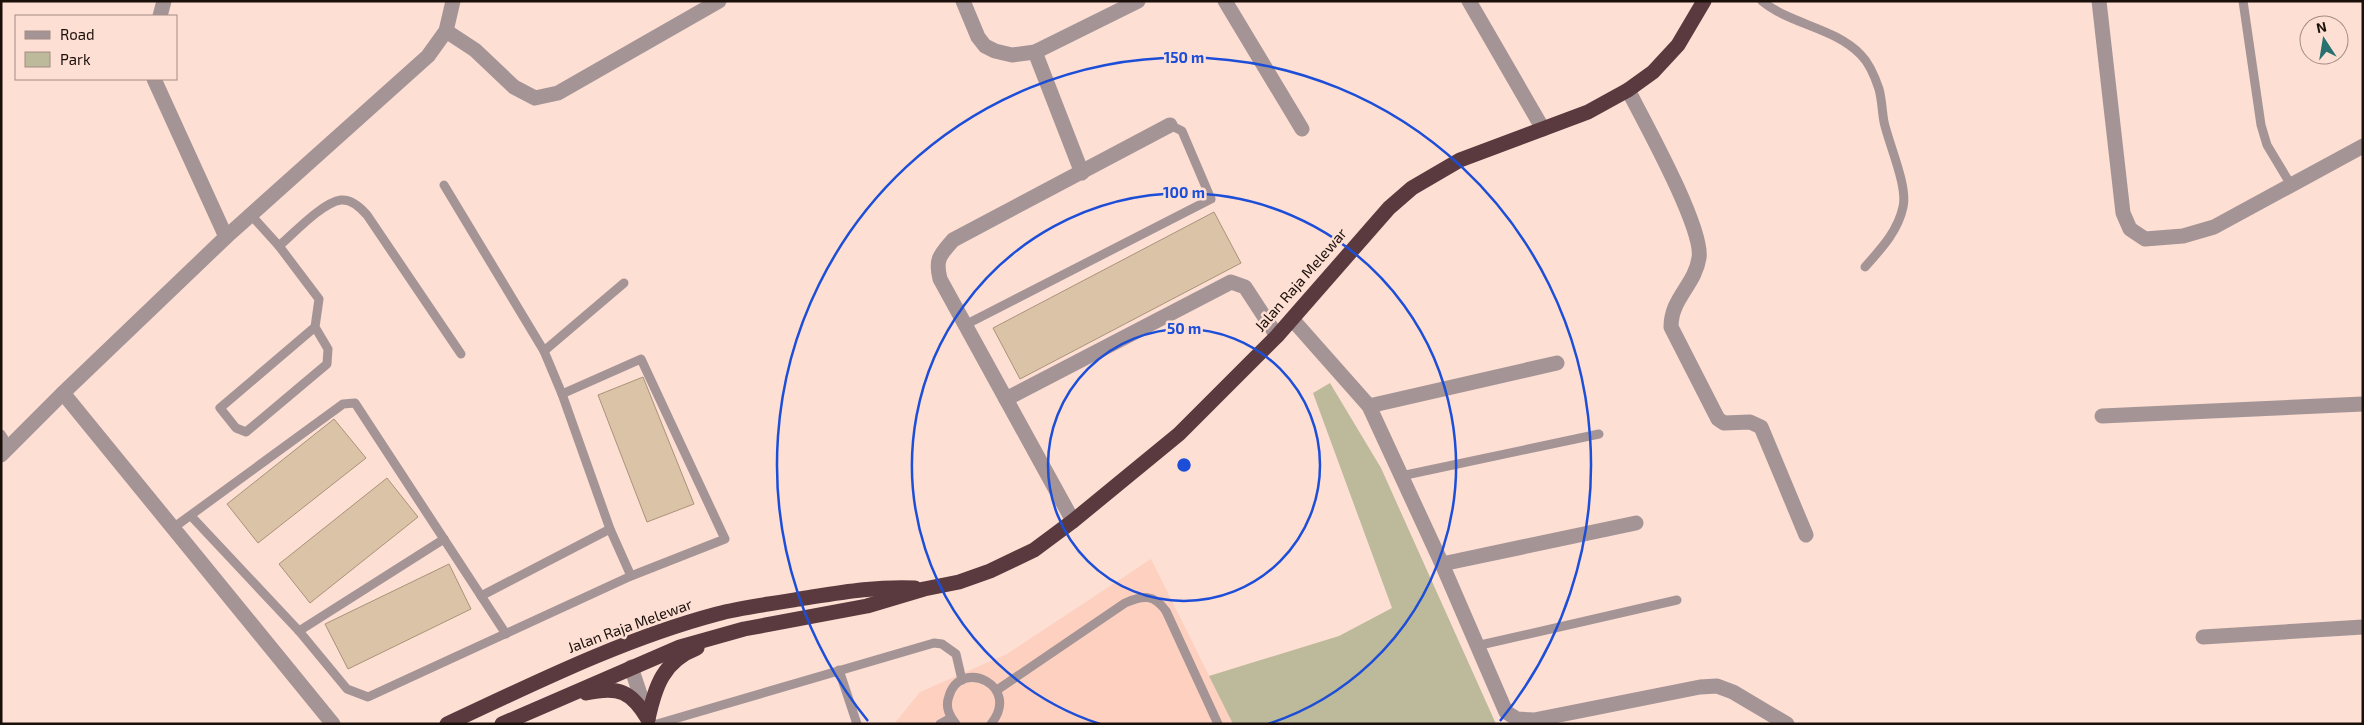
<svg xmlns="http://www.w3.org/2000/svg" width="2364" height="725" viewBox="0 0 2364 725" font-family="'Exo 2',sans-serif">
<rect width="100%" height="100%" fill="#fddfd4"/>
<path fill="#fdd0bf" d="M 1151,559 L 1233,724 L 894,724 L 920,692 L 1007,654 Z"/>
<path fill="#bdb99b" d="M 1330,383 L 1381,468 L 1496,724 L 1233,724 L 1209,676 L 1339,636 L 1392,608 L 1313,393 Z"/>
<g fill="#dbc3a8" stroke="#a99378">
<path d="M 1214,212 L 1241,263 L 1020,379 L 993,328 Z"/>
<path d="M 643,377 L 694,504 L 647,522 L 598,395 Z"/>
<path d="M 334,419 L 366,458 L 258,543 L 227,504 Z"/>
<path d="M 387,478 L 418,517 L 310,603 L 279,564 Z"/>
<path d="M 449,564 L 471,609 L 348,669 L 325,624 Z"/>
</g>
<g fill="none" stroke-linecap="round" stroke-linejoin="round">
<g stroke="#a59496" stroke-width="9">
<path d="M 1762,1 C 1791,25 1834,27 1861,55 C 1870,64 1875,77 1879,89 C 1882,100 1882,111 1884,122 C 1889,145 1908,186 1903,207 C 1898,231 1881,249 1865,267"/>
<path d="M 2243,1 L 2261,125 L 2267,145 L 2291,185"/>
<path d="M 444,185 L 544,351 L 562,394 L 610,529 L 631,576"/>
<path d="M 251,215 L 279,246 L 319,299 L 315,327 L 220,408 L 236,428 L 246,432 L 327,364 L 328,349 L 315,327"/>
<path d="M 279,246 C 293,234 323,202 341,200 C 351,199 361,208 367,215 L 461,354"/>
<path d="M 965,325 L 1211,199 L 1182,131 L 1170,125"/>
<path d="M 544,351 L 624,283"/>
<path d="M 1,434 L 10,448"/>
<path d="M 1401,476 L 1599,434"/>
<path d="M 191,516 L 299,631 L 347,689 L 368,697 L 631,576 L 725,539 L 641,359 L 562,394"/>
<path d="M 173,528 L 343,404 L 355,403 L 506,634"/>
<path d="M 481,596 L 610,529"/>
<path d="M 299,631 L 444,539"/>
<path d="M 1476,646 L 1677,600"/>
<path d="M 839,670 L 857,724"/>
<path d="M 997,690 L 1125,603 C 1143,595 1154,594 1166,611 L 1218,724"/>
<path d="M 657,724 L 934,643 L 942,644 L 956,654 L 962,680"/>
<path d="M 940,724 L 951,718"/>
<path d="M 956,724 C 949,715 945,707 949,696 C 961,657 1022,686 991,724"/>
</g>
<g stroke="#a59496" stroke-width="15">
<path d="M 963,1 L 978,37 L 985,46 L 995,51 L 1012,55 L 1035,52 L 1138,1"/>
<path d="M 1225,1 L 1302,129"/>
<path d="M 1469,1 L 1543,129"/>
<path d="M 2099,1 L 2123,213 L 2130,229 L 2145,239 L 2183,236 L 2214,227 L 2363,146"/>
<path d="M 160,16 L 164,1"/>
<path d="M 446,31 L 475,50 L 514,87 L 535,98 L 558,93 L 719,1"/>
<path d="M 1035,52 L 1082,173"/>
<path d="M 154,79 L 226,237"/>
<path d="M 1628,90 C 1644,121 1704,229 1699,258 C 1695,285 1671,298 1671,327 L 1718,419 L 1724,423 L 1750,422 L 1761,427 L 1806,535"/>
<path d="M 1292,319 L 1369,406 L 1442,564 L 1506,712 L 1517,719 L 1534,720 L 1700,687 L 1717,686 L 1733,692 L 1787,724"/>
<path d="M 63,393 L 333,724"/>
<path d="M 1006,399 L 1231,282 L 1245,287 L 1277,336"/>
<path d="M 1369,406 L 1557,363"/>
<path d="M 2102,416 L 2363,404"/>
<path d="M 1,455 L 63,393 L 226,237 L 428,56 L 446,31 L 453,1"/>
<path d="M 1073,521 L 940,279 C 935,259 940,255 953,240 L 1170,125"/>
<path d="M 1442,564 L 1636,523"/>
<path d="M 2203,637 L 2363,627"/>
<path d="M 631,667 L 647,715"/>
</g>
<g stroke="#5a3a3e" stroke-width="15">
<path d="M 586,693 C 619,686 631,691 648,719"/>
<path d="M 648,719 C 655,687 663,661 697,648"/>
<path d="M 447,724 C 535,683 623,639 717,614 C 743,607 772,604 799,599 C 838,593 876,586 915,588"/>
<path d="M 502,724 L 680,647 L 744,629 L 867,606 L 924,589 L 959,582 L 990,571 L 1034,550 L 1073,521 L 1179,434 L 1277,336 L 1389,208 L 1412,188 L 1460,160 L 1588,112 L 1628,90 L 1653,72 L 1678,45 L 1704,1"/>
</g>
</g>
<g fill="none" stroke="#1d4ed8" stroke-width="2.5">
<circle cx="1184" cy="465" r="136"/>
<path d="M1100 724A272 272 0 1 1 1268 724"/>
<path d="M868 721A407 407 0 1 1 1500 721"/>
</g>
<g text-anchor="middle" stroke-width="5" stroke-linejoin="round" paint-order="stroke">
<g font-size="15" fill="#1b0f0a" stroke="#fddfd4">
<text transform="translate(1301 280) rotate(-49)" y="5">Jalan Raja Melewar</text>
<text transform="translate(630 626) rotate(-20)" y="5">Jalan Raja Melewar</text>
</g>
</g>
<circle cx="1184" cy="465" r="8" fill="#1d4ed8" stroke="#fddfd4" stroke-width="2.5"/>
<g font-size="15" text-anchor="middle" font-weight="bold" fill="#1d4ed8" stroke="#fddfd4" stroke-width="5" stroke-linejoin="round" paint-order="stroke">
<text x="1184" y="63">150 m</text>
<text x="1184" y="198">100 m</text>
<text x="1184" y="334">50 m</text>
</g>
<rect width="2364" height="725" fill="none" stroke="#1b0f0a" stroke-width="5"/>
<rect x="15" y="15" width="162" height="65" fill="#fddfd4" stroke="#a38c83"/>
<rect x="25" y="31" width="25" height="8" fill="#a59496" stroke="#a38c83"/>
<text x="60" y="40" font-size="15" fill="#1b0f0a">Road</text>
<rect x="25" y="52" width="25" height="15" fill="#bdb99b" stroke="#a38c83"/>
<text x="60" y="65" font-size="15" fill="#1b0f0a">Park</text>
<g transform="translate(2324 40) rotate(348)"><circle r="24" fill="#fddfd4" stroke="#a38c83"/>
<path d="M0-4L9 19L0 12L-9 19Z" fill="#277170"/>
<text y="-8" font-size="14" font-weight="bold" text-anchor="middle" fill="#1b0f0a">N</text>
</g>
</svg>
